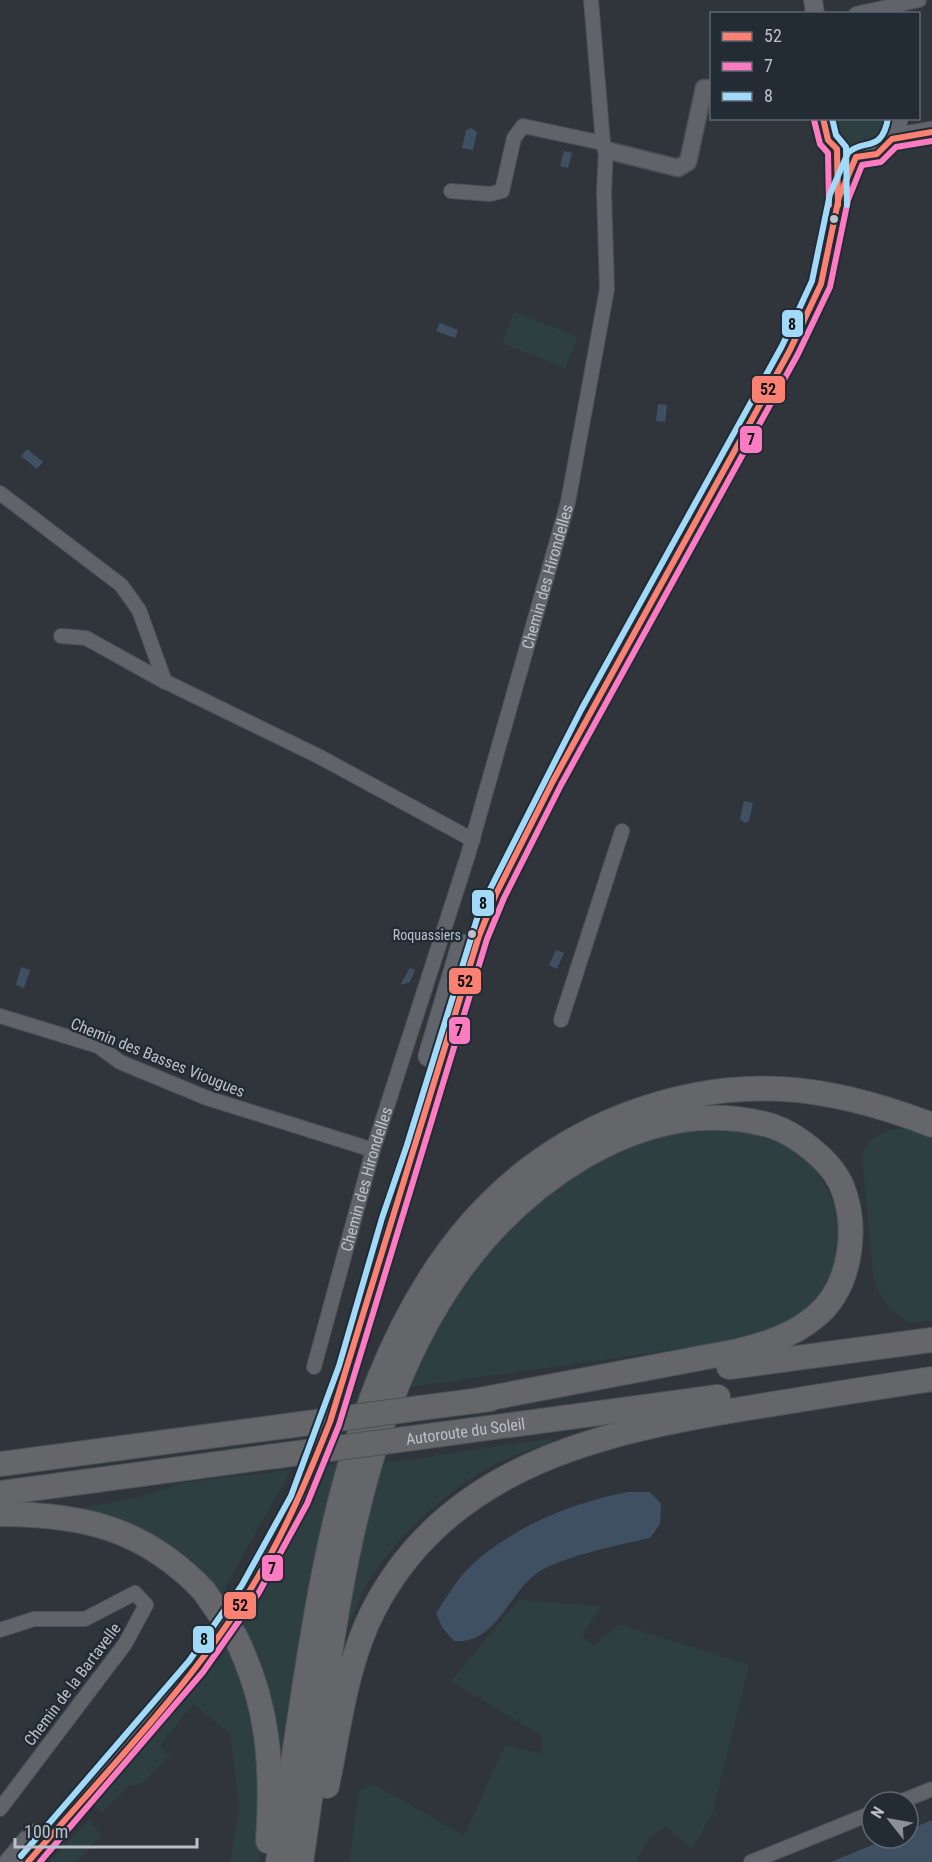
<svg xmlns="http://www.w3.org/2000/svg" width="932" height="1862" viewBox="0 0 932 1862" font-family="'Roboto Condensed',sans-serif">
<rect width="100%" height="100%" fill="#2f353b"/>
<g fill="#2d3f41">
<path d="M 832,118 L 887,118 L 882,136 L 869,147 L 851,147 L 837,137 Z"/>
<path d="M 514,312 L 578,337 L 565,368 L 502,343 Z"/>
<path d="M 703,1126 C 719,1128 737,1127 753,1130 C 826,1148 869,1239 818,1300 C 802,1319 779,1328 756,1338 L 405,1388 L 460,1288 L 512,1223 L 589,1164 L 647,1138 Z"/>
<path d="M 907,1127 L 932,1139 L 932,1320 L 909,1323 C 890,1310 879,1298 873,1276 L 862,1155 C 872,1133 884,1131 907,1127 Z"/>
<path d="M 548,1439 L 554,1442 C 537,1448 519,1453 502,1461 C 458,1480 407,1528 378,1567 C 361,1590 352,1619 341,1645 L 379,1464 Z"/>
<path d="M 338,1463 L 308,1601 L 279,1790 L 242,1627 L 287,1547 L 324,1465 Z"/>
<path d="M 291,1470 L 227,1584 L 223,1597 L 200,1573 L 33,1505 L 49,1504 L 79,1508 L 132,1499 L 188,1482 Z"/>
<path d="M 519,1600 L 601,1606 L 582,1635 L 593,1646 L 619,1624 L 749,1665 L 713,1812 L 692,1849 L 665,1826 L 648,1840 L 636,1862 L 349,1862 L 359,1791 L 374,1784 L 464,1836 L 505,1745 L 542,1754 L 542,1736 L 451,1681 Z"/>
<path d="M 233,1642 L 255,1695 L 263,1828 L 260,1862 L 230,1862 L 239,1807 L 230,1734 L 193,1704 L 160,1746 L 170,1755 L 143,1783 L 130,1785 L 101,1813 L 92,1802 L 148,1744 Z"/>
<path d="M 89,1820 L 101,1835 L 77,1862 L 49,1862 Z"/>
</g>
<g fill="#405063">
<path d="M 471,128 L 477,132 L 473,150 L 462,148 L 466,130 Z"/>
<path d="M 564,151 L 572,153 L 568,168 L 560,166 Z"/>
<path d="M 440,323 L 458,330 L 455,338 L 436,331 Z"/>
<path d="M 658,404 L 667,405 L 665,422 L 656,421 Z"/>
<path d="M 27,449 L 43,462 L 37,469 L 21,456 Z"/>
<path d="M 744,801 L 753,803 L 749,821 L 745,823 L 740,819 Z"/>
<path d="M 556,950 L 564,953 L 557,969 L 549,965 Z"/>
<path d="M 21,967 L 30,970 L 24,988 L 16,985 Z"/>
<path d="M 410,968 L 415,970 L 410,982 L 400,985 Z"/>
<path d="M 628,1492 L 650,1492 L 661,1504 L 660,1524 L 650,1538 C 620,1545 555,1557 532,1577 C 507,1599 493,1645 454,1641 L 442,1627 L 436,1613 C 445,1600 453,1586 463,1574 C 503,1530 571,1503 628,1492 Z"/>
<path d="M 932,1820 L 932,1862 L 831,1862 L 889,1838 L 908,1838 L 908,1830 Z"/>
</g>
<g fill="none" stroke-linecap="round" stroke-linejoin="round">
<defs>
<g id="minor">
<path d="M 856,14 L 919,0"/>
<path d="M 451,191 L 490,194 L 502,191 L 514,138 L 523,126 L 603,143"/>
<path d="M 0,493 L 121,585 L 139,610 L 165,682"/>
<path d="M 61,636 L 86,638 L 158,678 L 320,757 L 473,840"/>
<path d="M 0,1016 L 98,1046 L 120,1062 L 207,1098 L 373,1150"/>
<path d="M 561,1020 L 622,831"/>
<path id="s1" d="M 314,1367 L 373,1150 L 468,855 L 568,502 L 607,289 L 604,192 L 606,150 L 603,143 L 591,0"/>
<path d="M 0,1630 L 34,1619 L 85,1619 L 135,1593 L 146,1605 L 125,1644 L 0,1809"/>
<path d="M 900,1802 L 932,1789"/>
<path d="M 751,1862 L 872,1813"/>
</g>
<path id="tertiary" d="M 606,150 L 678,168 L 688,162 L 704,88 L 712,89"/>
<path id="secondary" d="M 813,0 L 815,14"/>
<g id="primary">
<path d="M 823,118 C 826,170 893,170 897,118"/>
<path d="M 892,139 L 932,132"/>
<path d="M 429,1056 L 462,945"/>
<path d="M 10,1862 L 33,1835"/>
<path d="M 28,1862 L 196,1667 L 250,1590 L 299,1500 L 348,1369 L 391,1220 L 416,1148 L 488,912 L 589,714 L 790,350 L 821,284 L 839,197 L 856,157"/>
</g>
<g id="motorway">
<path d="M 729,1367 L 932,1340"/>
<path d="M 420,1408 L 490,1399"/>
<path id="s2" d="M 406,1439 L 718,1397"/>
<path d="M 0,1464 L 286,1426"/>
<path d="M 0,1493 L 276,1456"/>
<path d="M 0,1514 C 84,1514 145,1529 204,1591"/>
<path d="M 235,1636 C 269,1704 273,1767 268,1841"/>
<path d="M 327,1786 C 339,1728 346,1664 373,1611 C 447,1466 601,1432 748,1408 C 809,1398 870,1388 932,1379"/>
<path d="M 278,1862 C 321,1602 337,1226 626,1115 C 734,1073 827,1084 932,1125"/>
<path d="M 301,1862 C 338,1621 348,1296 583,1157 C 641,1123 706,1107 772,1126 C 796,1134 830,1160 841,1184 C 859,1226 852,1287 815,1317 C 792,1336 766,1344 738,1351 L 474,1401"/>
</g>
</defs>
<use href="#minor" stroke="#4d5155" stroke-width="16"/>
<use href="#tertiary" stroke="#4d5155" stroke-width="19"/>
<use href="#secondary" stroke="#4d5155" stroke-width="20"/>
<use href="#primary" stroke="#4d5157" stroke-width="23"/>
<use href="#motorway" stroke="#4c5157" stroke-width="26"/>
<use href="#minor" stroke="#606368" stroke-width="14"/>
<use href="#tertiary" stroke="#606368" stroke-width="16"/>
<use href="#secondary" stroke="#63676d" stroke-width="18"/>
<use href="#primary" stroke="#61656b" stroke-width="21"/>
<use href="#motorway" stroke="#646669" stroke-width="24"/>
<defs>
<g id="motorway-bridge">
<path d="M 286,1426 L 420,1408"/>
<path d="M 276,1456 L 406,1439"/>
<path d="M 204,1591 L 235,1636"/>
</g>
</defs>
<use href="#motorway-bridge" stroke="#4c5157" stroke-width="26" stroke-linecap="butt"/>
<use href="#motorway-bridge" stroke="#646669" stroke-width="24"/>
<defs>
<g id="bus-1">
<path d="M 823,118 L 828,140 L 837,149 L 838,205"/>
<path d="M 28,1862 C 104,1774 188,1689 250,1590 C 283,1537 307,1480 330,1422 L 479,936 L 496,894 L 553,781 L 790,350 L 821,284 L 839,197 L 856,157 L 877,154 L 892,139 L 932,132"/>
</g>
<g id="bus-2">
<path d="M 814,120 L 820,144 L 828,153 L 829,205"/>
<path d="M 40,1862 L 203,1672 L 258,1594 L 307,1504 L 339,1425 L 487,939 L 504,898 L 561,785 L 798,354 L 830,287 L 848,200 L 862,165 L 881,162 L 896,147 L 932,141"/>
</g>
<g id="bus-3">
<path d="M 832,118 L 836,135 L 846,147 L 847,205"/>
<path d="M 21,1856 L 189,1661 L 242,1585 L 291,1496 L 339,1366 L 382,1218 L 407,1145 L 480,909 L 581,710 L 782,346 L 812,281 L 830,194 L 848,153 C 863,138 882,154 888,118"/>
</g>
</defs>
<use href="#bus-1" stroke="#232b35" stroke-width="10"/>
<use href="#bus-2" stroke="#232b35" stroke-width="10"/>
<use href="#bus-3" stroke="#232b35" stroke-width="10"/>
<use href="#bus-1" stroke="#fc8173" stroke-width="6"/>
<use href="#bus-2" stroke="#fe7ac1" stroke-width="6"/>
<use href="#bus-3" stroke="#a1daf8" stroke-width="6"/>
</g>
<g fill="#bbc1ca" stroke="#232b35" stroke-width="2">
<circle cx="834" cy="219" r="5"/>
<circle cx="472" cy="934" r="5"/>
</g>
<g text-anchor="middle" stroke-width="5" stroke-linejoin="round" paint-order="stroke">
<g font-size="14" fill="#bbc1ca" stroke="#232b35" text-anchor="end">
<text x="461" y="940">Roquassiers</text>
</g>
<g font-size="16" fill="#bbc1ca" stroke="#232b35">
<text dy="6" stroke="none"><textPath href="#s1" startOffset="824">Chemin des Hirondelles</textPath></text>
<text transform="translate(158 1057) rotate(22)" y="6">Chemin des Basses Viougues</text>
<text dy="6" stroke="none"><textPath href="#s1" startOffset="195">Chemin des Hirondelles</textPath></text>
<text dy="6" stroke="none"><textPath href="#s2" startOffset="60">Autoroute du Soleil</textPath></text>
<text transform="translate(72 1684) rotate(-53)" y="6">Chemin de la Bartavelle</text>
</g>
</g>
<g stroke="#232b35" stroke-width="2">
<rect x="781" y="309" width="23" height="29" rx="6" fill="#a1daf8"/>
<rect x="751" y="375" width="35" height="29" rx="6" fill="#fc8173"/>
<rect x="739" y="425" width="24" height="29" rx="6" fill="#fe7ac1"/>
<rect x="471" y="889" width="24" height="28" rx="6" fill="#a1daf8"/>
<rect x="448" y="967" width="34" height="28" rx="6" fill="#fc8173"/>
<rect x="448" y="1016" width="23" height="29" rx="6" fill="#fe7ac1"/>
<rect x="261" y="1554" width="23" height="28" rx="6" fill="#fe7ac1"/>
<rect x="223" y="1591" width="34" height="29" rx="6" fill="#fc8173"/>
<rect x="192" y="1625" width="23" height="29" rx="6" fill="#a1daf8"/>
</g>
<g font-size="16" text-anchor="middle" font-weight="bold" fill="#111">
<text x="792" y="330">8</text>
<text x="768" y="395">52</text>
<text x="751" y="445">7</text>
<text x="483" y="909">8</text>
<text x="465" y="987">52</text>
<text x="459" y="1036">7</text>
<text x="272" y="1574">7</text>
<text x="240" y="1611">52</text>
<text x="204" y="1645">8</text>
</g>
<rect x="710" y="12" width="210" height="108" fill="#232b35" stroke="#606771" stroke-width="1.5"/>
<rect x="722" y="32" width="30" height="9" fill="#fc8173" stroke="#606771" stroke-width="1.5"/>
<text x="764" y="42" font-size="18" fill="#bbc1ca">52</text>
<rect x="722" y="62" width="30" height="9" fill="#fe7ac1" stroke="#606771" stroke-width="1.5"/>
<text x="764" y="72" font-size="18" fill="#bbc1ca">7</text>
<rect x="722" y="92" width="30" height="9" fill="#a1daf8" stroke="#606771" stroke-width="1.5"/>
<text x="764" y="102" font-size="18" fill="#bbc1ca">8</text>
<g transform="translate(890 1820) rotate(301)"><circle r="28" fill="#232b35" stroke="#606771" stroke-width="1.5"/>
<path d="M0-4.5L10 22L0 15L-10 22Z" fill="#8a9098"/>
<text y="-9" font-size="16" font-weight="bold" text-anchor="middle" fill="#bbc1ca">N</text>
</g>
<path d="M15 1838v9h182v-9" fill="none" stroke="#bbc1ca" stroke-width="3"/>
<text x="24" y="1838" font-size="18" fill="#bbc1ca" stroke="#232b35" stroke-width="4.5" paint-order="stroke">100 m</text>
</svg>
